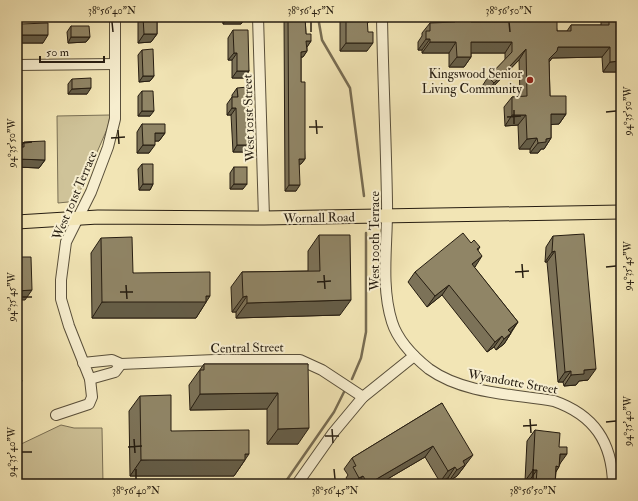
<svg xmlns="http://www.w3.org/2000/svg" width="638" height="501" viewBox="0 0 638 501" font-family="'IM FELL Double Pica',serif">
<rect width="100%" height="100%" fill="#f2e5b5"/>
<filter id="stains"><feTurbulence type="fractalNoise" baseFrequency=".005" numOctaves="4"/><feColorMatrix values="0 0 0 0 .2 0 0 0 0 .09 0 0 0 0 .02 0 0 0 .5 -.17"/></filter>
<radialGradient id="worn" r=".72"><stop offset=".6" stop-color="#630" stop-opacity="0"/><stop offset="1" stop-color="#630" stop-opacity=".3"/></radialGradient>
<g fill="#cfc399" stroke="#7a7055">
<path d="M 110,115 L 108,127 L 77,198 L 68,202 L 58,203 L 57,116 Z"/>
<path d="M 61,425 L 74,428 L 102,428 L 103,484 L 17,484 L 17,446 Z"/>
</g>
<g fill="none" stroke-linecap="round" stroke-linejoin="round">
<g stroke="#776c52" stroke-width="2.5">
<path d="M 318,17 L 322,40 L 350,88 L 364,196"/>
<path d="M 352,379 L 361,358 L 366,332 L 366,233"/>
<path d="M 284,484 L 334,412 L 344,392"/>
</g>
<defs>
<g id="minor">
<path d="M 258,17 L 264,218"/>
<path d="M 382,17 C 383,79 386,140 387,202 C 388,241 380,284 392,322 C 398,341 414,357 429,369 C 464,394 513,394 554,401 C 594,415 612,442 613,484"/>
<path d="M 17,65 L 115,64"/>
<path d="M 83,363 L 112,360 L 121,364 L 215,360 L 300,360 L 322,370 L 363,397"/>
<path d="M 90,379 L 115,372 L 121,364"/>
<path d="M 56,415 L 89,404 L 92,397 L 90,379 L 69,326 L 61,299 L 61,280 L 66,242 L 91,192 L 108,147 L 115,119 L 115,17"/>
<path d="M 297,484 L 333,433 L 363,397 L 414,356"/>
</g>
<path id="major" d="M 17,222 L 98,217 L 264,218 L 621,212"/>
</defs>
<use href="#minor" stroke="#594f3a" stroke-width="12"/>
<use href="#major" stroke="#261d11" stroke-width="15"/>
<use href="#minor" stroke="#f7eecf" stroke-width="10"/>
<use href="#major" stroke="#f2e5b5" stroke-width="13"/>
</g>
<g fill="#7c7258" stroke="#261d11">
<path d="M 138,17 L 157,17 L 157,34 L 151,42 L 138,43 Z"/>
<path d="M 222,17 L 246,17 L 241,24 L 223,24 Z"/>
<path d="M 284,17 L 305,17 L 306,34 L 311,41 L 307,47 L 307,51 L 303,57 L 301,57 L 301,82 L 305,159 L 301,164 L 299,164 L 296,191 L 285,191 Z"/>
<path d="M 340,17 L 372,17 L 367,24 L 367,51 L 340,51 Z"/>
<path d="M 448,17 L 471,17 L 471,22 L 509,22 L 512,18 L 512,17 L 555,17 L 557,31 L 567,31 L 571,25 L 601,25 L 601,17 L 621,17 L 621,68 L 618,72 L 603,72 L 602,57 L 552,58 L 549,62 L 550,96 L 566,114 L 559,124 L 551,124 L 551,138 L 544,149 L 541,149 L 538,153 L 530,153 L 530,149 L 519,149 L 518,125 L 505,126 L 504,107 L 512,97 L 520,97 L 519,60 L 486,94 L 481,88 L 488,77 L 505,60 L 505,53 L 471,53 L 471,57 L 464,67 L 449,67 L 449,53 L 422,53 L 422,50 L 418,50 L 418,42 L 422,36 L 422,33 L 430,23 L 448,22 Z"/>
<path d="M 20,24 L 43,43 L 17,43 L 17,29 Z"/>
<path d="M 71,26 L 90,37 L 86,42 L 68,43 L 67,32 Z"/>
<path d="M 233,30 L 249,71 L 244,78 L 232,78 L 232,60 L 228,60 L 228,38 Z"/>
<path d="M 142,50 L 154,76 L 150,81 L 139,82 L 138,55 Z"/>
<path d="M 72,79 L 87,94 L 68,94 L 68,84 Z"/>
<path d="M 237,88 L 244,152 L 233,152 L 231,115 L 227,115 L 227,104 L 232,97 L 232,95 Z"/>
<path d="M 142,91 L 150,116 L 138,116 L 138,96 Z"/>
<path d="M 142,124 L 165,133 L 159,141 L 155,141 L 149,153 L 137,153 L 137,132 Z"/>
<path d="M 24,142 L 45,160 L 39,168 L 17,167 L 17,147 L 21,147 Z"/>
<path d="M 142,164 L 153,184 L 150,190 L 139,190 L 138,169 Z"/>
<path d="M 234,167 L 243,189 L 230,189 L 230,173 Z"/>
<path d="M 319,235 L 340,315 L 236,318 L 236,312 L 232,312 L 231,287 L 242,272 L 308,271 L 308,251 Z"/>
<path d="M 553,236 L 588,380 L 579,381 L 576,385 L 564,386 L 563,382 L 558,382 L 547,262 L 545,262 L 546,247 Z"/>
<path d="M 101,238 L 133,273 L 206,302 L 196,318 L 92,318 L 91,253 Z"/>
<path d="M 471,243 L 480,247 L 478,250 L 475,267 L 474,267 L 518,322 L 504,344 L 496,350 L 494,347 L 487,352 L 442,295 L 427,307 L 408,282 L 415,272 Z"/>
<path d="M 204,364 L 308,364 L 298,444 L 267,444 L 267,409 L 190,410 L 189,385 Z"/>
<path d="M 140,396 L 171,431 L 245,460 L 234,476 L 130,476 L 129,411 Z"/>
<path d="M 442,403 L 465,466 L 464,467 L 457,476 L 449,481 L 448,478 L 440,482 L 425,457 L 379,484 L 349,484 L 346,478 L 348,475 L 344,469 L 352,458 Z"/>
<path d="M 535,430 L 559,447 L 560,464 L 556,472 L 555,484 L 529,484 L 529,481 L 525,481 L 527,441 Z"/>
</g>
<g fill="#655d47" stroke="#261d11">
<path d="M 228,17 L 246,17 L 241,24 L 223,24 Z"/>
<path d="M 366,17 L 372,17 L 367,24 Z"/>
<path d="M 144,34 L 157,34 L 151,42 L 138,43 Z"/>
<path d="M 21,35 L 48,35 L 43,43 L 17,43 L 17,41 Z"/>
<path d="M 71,37 L 90,37 L 86,42 L 68,43 Z"/>
<path d="M 426,39 L 430,39 L 422,50 L 418,50 Z"/>
<path d="M 306,41 L 311,41 L 307,47 L 302,47 Z"/>
<path d="M 430,42 L 456,42 L 449,53 L 422,53 Z"/>
<path d="M 471,42 L 512,42 L 505,53 L 464,53 Z"/>
<path d="M 346,43 L 373,43 L 367,51 L 340,51 Z"/>
<path d="M 558,47 L 610,47 L 602,57 L 552,58 L 550,61 L 541,69 Z"/>
<path d="M 526,49 L 519,60 L 486,94 L 494,83 Z"/>
<path d="M 307,51 L 303,57 L 297,57 L 301,52 Z"/>
<path d="M 234,53 L 237,53 L 232,60 L 228,60 Z"/>
<path d="M 457,57 L 471,57 L 464,67 L 449,67 Z"/>
<path d="M 621,61 L 621,68 L 618,72 L 603,72 L 610,62 Z"/>
<path d="M 237,71 L 249,71 L 244,78 L 232,78 Z"/>
<path d="M 143,76 L 154,76 L 150,81 L 139,82 Z"/>
<path d="M 91,88 L 87,94 L 68,94 L 72,89 Z"/>
<path d="M 232,108 L 236,108 L 231,115 L 227,115 Z"/>
<path d="M 142,111 L 154,111 L 150,116 L 138,116 Z"/>
<path d="M 551,114 L 566,114 L 559,124 L 543,125 Z"/>
<path d="M 512,115 L 526,115 L 518,125 L 505,126 Z"/>
<path d="M 155,133 L 165,133 L 159,141 L 149,141 Z"/>
<path d="M 537,138 L 530,149 L 519,149 L 527,139 Z"/>
<path d="M 551,138 L 544,149 L 541,149 L 538,153 L 530,153 L 538,143 L 546,139 Z"/>
<path d="M 143,145 L 155,145 L 149,153 L 137,153 Z"/>
<path d="M 237,145 L 249,145 L 244,152 L 233,152 Z"/>
<path d="M 17,159 L 45,160 L 39,168 L 17,167 Z"/>
<path d="M 299,159 L 305,159 L 301,164 L 295,165 Z"/>
<path d="M 143,184 L 153,184 L 150,190 L 139,190 Z"/>
<path d="M 234,184 L 247,184 L 243,189 L 230,189 Z"/>
<path d="M 289,185 L 300,185 L 296,191 L 285,191 Z"/>
<path d="M 555,251 L 547,262 L 545,262 L 552,252 Z"/>
<path d="M 482,256 L 475,267 L 464,275 L 472,264 Z"/>
<path d="M 449,285 L 442,295 L 427,307 L 435,296 Z"/>
<path d="M 32,290 L 25,300 L 17,300 L 17,291 Z"/>
<path d="M 210,296 L 196,318 L 92,318 L 102,302 Z"/>
<path d="M 247,296 L 236,312 L 232,312 L 243,297 Z"/>
<path d="M 351,300 L 340,315 L 236,318 L 247,303 Z"/>
<path d="M 518,322 L 510,333 L 508,330 Z"/>
<path d="M 511,333 L 504,344 L 496,350 L 504,339 Z"/>
<path d="M 502,336 L 494,347 L 487,352 L 495,342 Z"/>
<path d="M 596,369 L 588,380 L 579,381 L 576,385 L 564,386 L 571,375 L 584,370 Z"/>
<path d="M 571,371 L 563,382 L 558,382 L 565,372 Z"/>
<path d="M 22,381 L 17,388 L 17,383 Z"/>
<path d="M 278,393 L 267,409 L 190,410 L 200,394 Z"/>
<path d="M 309,428 L 298,444 L 267,444 L 278,429 Z"/>
<path d="M 433,446 L 425,457 L 379,484 L 368,484 Z"/>
<path d="M 249,454 L 234,476 L 130,476 L 141,460 Z"/>
<path d="M 560,454 L 567,454 L 559,465 Z"/>
<path d="M 473,455 L 457,476 L 449,481 L 463,461 Z"/>
<path d="M 556,466 L 559,467 L 552,477 Z"/>
<path d="M 455,467 L 448,478 L 440,482 L 448,471 Z"/>
<path d="M 533,470 L 537,470 L 529,481 L 525,481 Z"/>
<path d="M 363,476 L 357,484 L 355,484 L 359,478 Z"/>
</g>
<g fill="#908566" stroke="#261d11">
<path d="M 143,17 L 157,17 L 157,34 L 144,34 Z"/>
<path d="M 288,17 L 305,17 L 306,34 L 311,34 L 311,41 L 306,41 L 307,51 L 301,52 L 301,82 L 305,82 L 305,159 L 299,159 L 300,185 L 289,185 Z"/>
<path d="M 346,17 L 367,17 L 368,32 L 373,32 L 373,43 L 346,43 Z"/>
<path d="M 455,17 L 471,17 L 471,22 L 509,22 L 514,17 L 555,17 L 557,19 L 557,31 L 571,31 L 571,25 L 609,25 L 609,17 L 621,17 L 621,61 L 610,62 L 610,47 L 558,47 L 557,51 L 549,59 L 550,96 L 566,96 L 566,114 L 551,114 L 551,138 L 546,139 L 546,142 L 538,143 L 537,138 L 527,139 L 526,115 L 512,115 L 512,97 L 527,96 L 526,49 L 494,83 L 488,77 L 512,52 L 512,42 L 471,42 L 471,57 L 457,57 L 456,42 L 430,42 L 430,39 L 426,39 L 426,31 L 430,31 L 430,23 L 455,22 Z"/>
<path d="M 48,23 L 48,35 L 21,35 L 20,24 Z"/>
<path d="M 71,26 L 89,26 L 90,37 L 71,37 Z"/>
<path d="M 233,30 L 248,30 L 249,71 L 237,71 L 237,53 L 234,53 Z"/>
<path d="M 153,49 L 154,76 L 143,76 L 142,50 Z"/>
<path d="M 91,78 L 91,88 L 72,89 L 72,79 Z"/>
<path d="M 248,87 L 249,145 L 237,145 L 236,108 L 232,108 L 232,97 L 238,97 L 237,88 Z"/>
<path d="M 142,91 L 153,91 L 154,111 L 142,111 Z"/>
<path d="M 142,124 L 165,124 L 165,133 L 155,133 L 155,145 L 143,145 Z"/>
<path d="M 45,141 L 45,160 L 17,159 L 17,147 L 24,147 L 24,142 Z"/>
<path d="M 142,164 L 153,164 L 153,184 L 143,184 Z"/>
<rect x="234" y="167" width="13" height="17"/>
<path d="M 463,233 L 471,243 L 474,240 L 480,247 L 477,249 L 482,256 L 472,264 L 518,322 L 508,330 L 511,333 L 504,339 L 502,336 L 495,342 L 449,285 L 435,296 L 415,272 Z"/>
<path d="M 584,234 L 596,369 L 584,370 L 584,374 L 571,375 L 571,371 L 565,372 L 555,251 L 552,252 L 553,236 Z"/>
<path d="M 319,235 L 350,235 L 351,300 L 247,303 L 247,296 L 243,297 L 242,272 L 320,271 Z"/>
<path d="M 132,237 L 133,273 L 210,272 L 210,296 L 206,296 L 206,302 L 102,302 L 101,238 Z"/>
<path d="M 17,257 L 31,257 L 32,290 L 17,291 Z"/>
<path d="M 204,364 L 308,364 L 309,428 L 278,429 L 278,393 L 200,394 L 200,370 L 204,370 Z"/>
<path d="M 17,369 L 22,381 L 17,383 Z"/>
<path d="M 171,395 L 171,431 L 249,430 L 249,454 L 245,454 L 245,460 L 141,460 L 140,396 Z"/>
<path d="M 442,403 L 473,455 L 463,461 L 465,465 L 457,470 L 455,467 L 448,471 L 433,446 L 368,484 L 363,476 L 359,478 L 353,467 L 356,466 L 352,458 Z"/>
<path d="M 535,430 L 560,433 L 559,447 L 567,447 L 567,454 L 560,454 L 559,467 L 556,466 L 555,484 L 536,484 L 537,470 L 533,470 Z"/>
</g>
<path fill="none" stroke="#261d11" stroke-width="1.5" d="M 112,22 L 113,32M 311,22 L 311,32M 509,22 L 510,32M 514,110 L 514,124M 606,112 L 616,111M 507,117 L 521,116M 316,120 L 317,134M 309,127 L 323,127M 118,130 L 119,144M 111,138 L 125,137M 22,143 L 32,142M 522,264 L 523,278M 606,267 L 616,266M 515,272 L 529,271M 324,275 L 325,289M 317,282 L 331,281M 126,285 L 127,299M 120,292 L 133,292M 22,297 L 32,297M 530,419 L 531,433M 606,422 L 616,421M 523,426 L 537,425M 332,429 L 333,443M 325,436 L 339,436M 134,439 L 135,453M 128,447 L 142,446M 22,452 L 32,452M 136,469 L 136,479M 334,469 L 335,479M 533,469 L 533,479"/>
<circle fill="#8f2418" stroke="#f7eecf" stroke-width="1.5" cx="530" cy="80" r="4"/>
<g text-anchor="middle" stroke-width="4" stroke-linejoin="round" paint-order="stroke">
<g font-size="13" fill="#261d11" stroke="#f7eecf" text-anchor="end">
<text x="522" y="78">Kingswood Senior<tspan x="522" dy="15">Living Community</tspan></text>
</g>
<g font-size="13" fill="#261d11" stroke="#f7eecf">
<text transform="translate(248 118) rotate(-92)" y="5">West 101st Street</text>
<text transform="translate(74 195) rotate(-67)" y="5">West 101st Terrace</text>
<text transform="translate(319 217) rotate(-1)" y="5">Wornall Road</text>
<text transform="translate(374 241) rotate(-90)" y="5">West 100th Terrace</text>
<text transform="translate(247 347) rotate(-1)" y="5">Central Street</text>
<text transform="translate(513 381) rotate(10)" y="5">Wyandotte Street</text>
</g>
</g>
<rect width="638" height="501" fill="none" stroke="#f2e5b5" stroke-width="44"/>
<path d="M40 56v6h64v-6" fill="none" stroke="#261d11" stroke-width="2"/>
<text x="46" y="56" font-size="12" fill="#261d11" stroke="#f7eecf" stroke-width="3" paint-order="stroke">50 m</text>
<rect x="22" y="22" width="594" height="457" fill="none" stroke="#261d11" stroke-width="1.5"/>
<g font-size="10" text-anchor="middle" fill="#261d11">
<text x="112" y="14">38°56'40"N</text>
<text x="311" y="14">38°56'45"N</text>
<text x="509" y="14">38°56'50"N</text>
<text transform="translate(627 111) rotate(-90)" y="4">94°35'50"W</text>
<text transform="translate(11 143) rotate(-90)" y="4">94°35'50"W</text>
<text transform="translate(627 266) rotate(-90)" y="4">94°35'45"W</text>
<text transform="translate(11 297) rotate(-90)" y="4">94°35'45"W</text>
<text transform="translate(627 421) rotate(-90)" y="4">94°35'40"W</text>
<text transform="translate(11 452) rotate(-90)" y="4">94°35'40"W</text>
<text x="136" y="494">38°56'40"N</text>
<text x="335" y="494">38°56'45"N</text>
<text x="533" y="494">38°56'50"N</text>
</g>
<rect width="100%" height="100%" filter="url(#stains)"/>
<rect width="100%" height="100%" fill="url(#worn)"/>
</svg>
